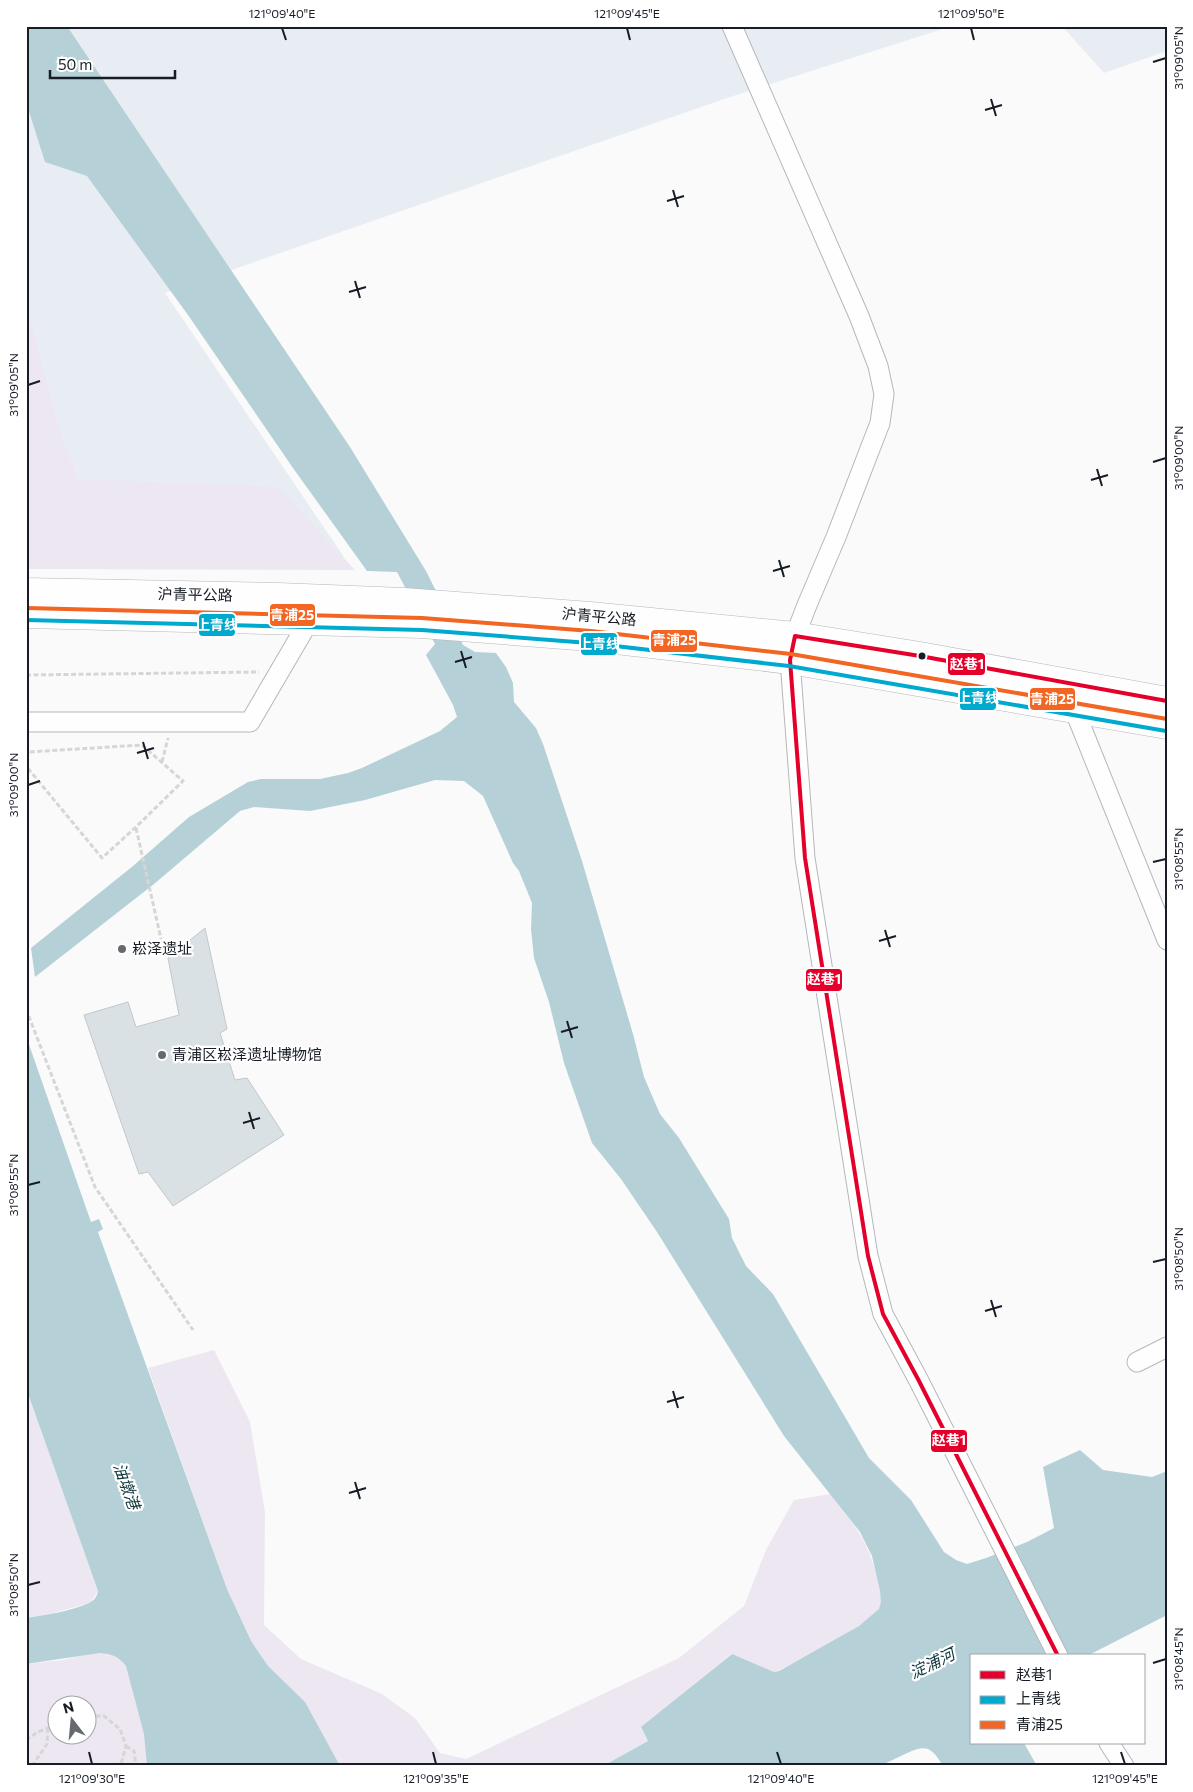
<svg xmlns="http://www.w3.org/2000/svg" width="1193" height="1792" viewBox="0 0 1193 1792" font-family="Commissioner,'Noto Sans SC',sans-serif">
<rect width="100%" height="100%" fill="#fafafa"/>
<g fill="#e8edf3">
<path d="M 26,26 L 952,26 L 730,97 L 165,293 L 344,557 L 171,547 L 26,541 Z"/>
<path d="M 1062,26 L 1167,26 L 1167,51 L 1104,73 Z"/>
</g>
<g fill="#ede7f2" fill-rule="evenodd">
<path d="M 26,304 L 60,432 L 78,479 L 278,487 L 355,570 L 26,569 Z"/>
<path d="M 214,1350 L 250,1422 L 265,1512 L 264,1625 L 301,1659 L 382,1694 L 415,1718 L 440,1753 L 466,1759 L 679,1658 L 744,1606 L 766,1550 L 794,1500 L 830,1494 C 856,1527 871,1544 879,1587 C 881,1594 883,1603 879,1609 C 866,1628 801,1658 778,1671 L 774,1672 L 731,1654 L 641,1728 L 648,1741 L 603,1766 L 26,1766 L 26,1664 L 63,1660 L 240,1619 L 227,1589 L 148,1368 ZM 58,1704 L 88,1704 L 88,1734 L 58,1734 Z"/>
<path d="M 26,1388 L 98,1591 L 90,1603 L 53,1613 L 26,1618 Z"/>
</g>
<g fill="#b5d1d7">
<path d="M 26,26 L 67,26 L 350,447 L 426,571 L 463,645 L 475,652 L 496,653 L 506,667 L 513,683 L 514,702 L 536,728 L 543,744 L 582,861 L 633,1034 L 644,1077 L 660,1114 L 679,1138 L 729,1219 L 732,1238 L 746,1266 L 773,1294 L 869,1458 L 911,1500 L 944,1552 L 956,1560 L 967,1564 L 986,1558 L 1027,1542 L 1054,1528 L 1043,1467 L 1080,1450 L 1103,1470 L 1152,1477 L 1167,1471 L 1167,1615 L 1087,1656 L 972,1656 L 972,1743 L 1024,1743 L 1037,1766 L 943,1766 C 931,1746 926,1744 905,1754 C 897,1758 888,1762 880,1766 L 603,1766 L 648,1741 L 641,1727 L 732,1654 L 774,1672 L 779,1671 L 859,1626 L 879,1609 L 881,1602 L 880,1591 L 872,1556 L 860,1532 L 784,1436 L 657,1232 L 621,1179 L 592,1143 L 564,1063 L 549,1002 L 534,958 L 531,929 L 532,903 L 519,871 L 513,863 L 483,796 L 464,781 L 435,780 L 365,800 L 310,811 L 254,807 L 240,811 L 154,884 L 35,977 L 31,948 L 133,866 L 189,817 L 248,782 L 261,779 L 320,779 L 348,773 L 362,768 L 440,731 L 457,717 L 453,705 L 426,655 L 435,644 L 397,572 L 367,571 L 293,468 L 188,315 L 87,176 L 45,162 L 26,102 Z"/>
<path d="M 26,1036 L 91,1222 L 99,1219 L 103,1229 L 98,1232 L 227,1589 L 251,1641 L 268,1666 L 305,1702 L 340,1766 L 147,1766 L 144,1734 L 126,1666 C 118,1656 112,1654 100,1653 L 26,1664 L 26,1618 C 45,1615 72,1611 89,1603 C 95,1600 97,1596 98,1591 L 26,1388 Z"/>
</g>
<path fill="#dae1e5" stroke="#c2c7ca" d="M 205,928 L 227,1029 L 220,1033 L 235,1080 L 247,1078 L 284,1135 L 173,1206 L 148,1172 L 139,1174 L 84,1015 L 128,1002 L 136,1027 L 179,1015 L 168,958 Z"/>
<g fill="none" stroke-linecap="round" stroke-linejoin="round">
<defs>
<g id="minor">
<path d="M 732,26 L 859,316 L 878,366 L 884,394 L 880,423 L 836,537 L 807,605 L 795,636 L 790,660 L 805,858 L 868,1256 L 883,1314 L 919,1381 L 1058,1656"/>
<path d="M 1074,709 L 1167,940"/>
<path d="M 26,722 L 250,722 L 309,621"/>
<path d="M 1137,1362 L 1167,1347"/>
<path d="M 1109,1743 L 1124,1766"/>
</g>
<g id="highway">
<path d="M 26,592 L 279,597 L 404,602 L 590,616 L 795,636 L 920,656 L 1167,701"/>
<path d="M 26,614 L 422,624 L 590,637 L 790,660 L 1167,725"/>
</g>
</defs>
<use href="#minor" stroke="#b5b7bc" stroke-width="21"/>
<use href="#highway" stroke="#b5b7bc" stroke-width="29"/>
<g stroke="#d6d6d6" stroke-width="3" stroke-dasharray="5 2.5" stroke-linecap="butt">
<path d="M 26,675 L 259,672"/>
<path d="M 162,762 L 168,738"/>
<path d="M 26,765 L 28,752 L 142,745 L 183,781 L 136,827 L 102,858 L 26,766"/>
<path d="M 136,828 L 161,939"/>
<path d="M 26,1009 L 95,1187 L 193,1330"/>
<path d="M 88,1716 L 104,1716 L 120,1729 L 126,1746 L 122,1761 L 118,1766"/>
<path d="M 26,1740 L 38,1732 L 58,1724"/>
<path d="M 126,1746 L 134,1751 L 136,1766"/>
<path d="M 32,1766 L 47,1744 L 48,1727"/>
</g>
<use href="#minor" stroke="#fefefe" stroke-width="19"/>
<use href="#highway" stroke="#fefefe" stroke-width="28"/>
<defs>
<path id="bus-1" d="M 1058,1656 L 919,1381 L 883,1314 L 868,1256 L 805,858 L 790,660 L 795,636 L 920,656 L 1167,701"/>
<path id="bus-2" d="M 26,620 L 422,630 L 589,643 L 789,666 L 1166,731"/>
<path id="bus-3" d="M 26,608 L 422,618 L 591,631 L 791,654 L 1167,719"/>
</defs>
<use href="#bus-1" stroke="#fff" stroke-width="8"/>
<use href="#bus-2" stroke="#fff" stroke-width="8"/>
<use href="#bus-3" stroke="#fff" stroke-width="8"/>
<use href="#bus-1" stroke="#e4002b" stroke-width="4"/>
<use href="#bus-2" stroke="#00a9ce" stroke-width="4"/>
<use href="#bus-3" stroke="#f26522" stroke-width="4"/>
</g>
<path fill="none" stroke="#171c25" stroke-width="2" d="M 282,28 L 286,40M 627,28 L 630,40M 971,28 L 974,40M 1153,62 L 1166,58M 991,99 L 996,116M 985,110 L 1002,105M 673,190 L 678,207M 667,201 L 684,196M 355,281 L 360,298M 349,292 L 366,287M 28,385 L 40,381M 1153,462 L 1166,458M 1097,469 L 1102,486M 1091,480 L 1108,475M 779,560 L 784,577M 773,571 L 790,566M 461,651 L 466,668M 455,662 L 472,657M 143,742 L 148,759M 137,753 L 154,748M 28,785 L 40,781M 1153,862 L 1166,859M 885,930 L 890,947M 879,941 L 896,936M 567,1021 L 572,1038M 561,1032 L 578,1027M 249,1112 L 254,1129M 243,1123 L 260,1118M 28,1185 L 40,1182M 1153,1262 L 1166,1259M 991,1300 L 996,1317M 985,1311 L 1002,1306M 673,1391 L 678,1408M 667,1402 L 684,1397M 355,1482 L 360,1499M 349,1493 L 366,1488M 28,1585 L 40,1582M 1153,1663 L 1166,1659M 89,1752 L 92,1764M 433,1752 L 436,1764M 777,1752 L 781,1764M 1121,1752 L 1125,1764"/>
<circle fill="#171c25" stroke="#fff" stroke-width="2" cx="922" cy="656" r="4.5"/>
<g fill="#666a70" stroke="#fff" stroke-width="2">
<circle cx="122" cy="949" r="5"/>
<circle cx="162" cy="1055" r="5"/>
</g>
<g text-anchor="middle" stroke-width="4.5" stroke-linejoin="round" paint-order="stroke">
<g font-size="15" fill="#171c25" stroke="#fff">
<text transform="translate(195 595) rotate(1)" y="5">沪青平公路</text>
<text transform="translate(599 617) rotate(5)" y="5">沪青平公路</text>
</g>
<g font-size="15" fill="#171c25" stroke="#fff" text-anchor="start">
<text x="132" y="954">崧泽遗址</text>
<text x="172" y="1060">青浦区崧泽遗址博物馆</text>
</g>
<g font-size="16" font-style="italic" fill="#0f373e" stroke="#fff">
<text transform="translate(127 1486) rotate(70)" y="6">油墩港</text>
<text transform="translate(932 1663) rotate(-26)" y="6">淀浦河</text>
</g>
</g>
<g stroke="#fff" stroke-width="2">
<rect x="269" y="603" width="47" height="24" rx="5" fill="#f26522"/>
<rect x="198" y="613" width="38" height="24" rx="5" fill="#00a9ce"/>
<rect x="650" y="629" width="48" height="24" rx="5" fill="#f26522"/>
<rect x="580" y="632" width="38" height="24" rx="5" fill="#00a9ce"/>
<rect x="947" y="652" width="39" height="24" rx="5" fill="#e4002b"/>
<rect x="959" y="687" width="38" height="24" rx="5" fill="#00a9ce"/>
<rect x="1029" y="687" width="47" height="24" rx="5" fill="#f26522"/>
<rect x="805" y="968" width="38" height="24" rx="5" fill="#e4002b"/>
<rect x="930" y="1429" width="38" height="24" rx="5" fill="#e4002b"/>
</g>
<g font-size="14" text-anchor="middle" font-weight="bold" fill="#fff">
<text x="292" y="620">青浦25</text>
<text x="217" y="630">上青线</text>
<text x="674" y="645">青浦25</text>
<text x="599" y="649">上青线</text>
<text x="967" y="669">赵巷1</text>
<text x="978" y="703">上青线</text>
<text x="1052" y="704">青浦25</text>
<text x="824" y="984">赵巷1</text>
<text x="949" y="1445">赵巷1</text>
</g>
<rect width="1193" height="1792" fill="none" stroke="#ffffff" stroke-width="55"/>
<rect x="970" y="1654" width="175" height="90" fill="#ffffff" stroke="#a2a4a8"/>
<rect x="980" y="1671" width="25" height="8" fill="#e4002b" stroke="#a2a4a8"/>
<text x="1016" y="1680" font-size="15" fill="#171c25">赵巷1</text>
<rect x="980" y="1696" width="25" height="8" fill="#00a9ce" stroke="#a2a4a8"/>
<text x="1016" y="1704" font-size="15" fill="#171c25">上青线</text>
<rect x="980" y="1721" width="25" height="8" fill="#f26522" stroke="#a2a4a8"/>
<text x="1016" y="1730" font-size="15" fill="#171c25">青浦25</text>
<g transform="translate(72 1720) rotate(344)"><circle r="24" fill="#ffffff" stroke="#a2a4a8"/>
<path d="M0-4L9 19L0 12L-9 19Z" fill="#666a70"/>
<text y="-8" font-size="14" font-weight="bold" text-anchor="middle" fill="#171c25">N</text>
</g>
<path d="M50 70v8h125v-8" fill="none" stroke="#171c25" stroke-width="2.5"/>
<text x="58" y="70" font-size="15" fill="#171c25" stroke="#ffffff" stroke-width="4" paint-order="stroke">50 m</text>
<rect x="28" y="28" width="1138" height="1736" fill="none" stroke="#171c25" stroke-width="2"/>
<g font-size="12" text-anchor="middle" fill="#171c25">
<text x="282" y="18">121°09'40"E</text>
<text x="627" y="18">121°09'45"E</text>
<text x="971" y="18">121°09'50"E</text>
<text transform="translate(1179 58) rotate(-90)" y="4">31°09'05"N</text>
<text transform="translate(14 385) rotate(-90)" y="4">31°09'05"N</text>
<text transform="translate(1179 458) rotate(-90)" y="4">31°09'00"N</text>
<text transform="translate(14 785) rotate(-90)" y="4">31°09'00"N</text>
<text transform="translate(1179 859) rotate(-90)" y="4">31°08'55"N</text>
<text transform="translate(14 1185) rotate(-90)" y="4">31°08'55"N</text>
<text transform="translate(1179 1259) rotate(-90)" y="4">31°08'50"N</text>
<text transform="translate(14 1585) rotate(-90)" y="4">31°08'50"N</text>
<text transform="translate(1179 1659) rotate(-90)" y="4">31°08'45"N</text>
<text x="92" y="1783">121°09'30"E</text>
<text x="436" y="1783">121°09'35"E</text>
<text x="781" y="1783">121°09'40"E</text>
<text x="1125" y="1783">121°09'45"E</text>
</g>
</svg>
